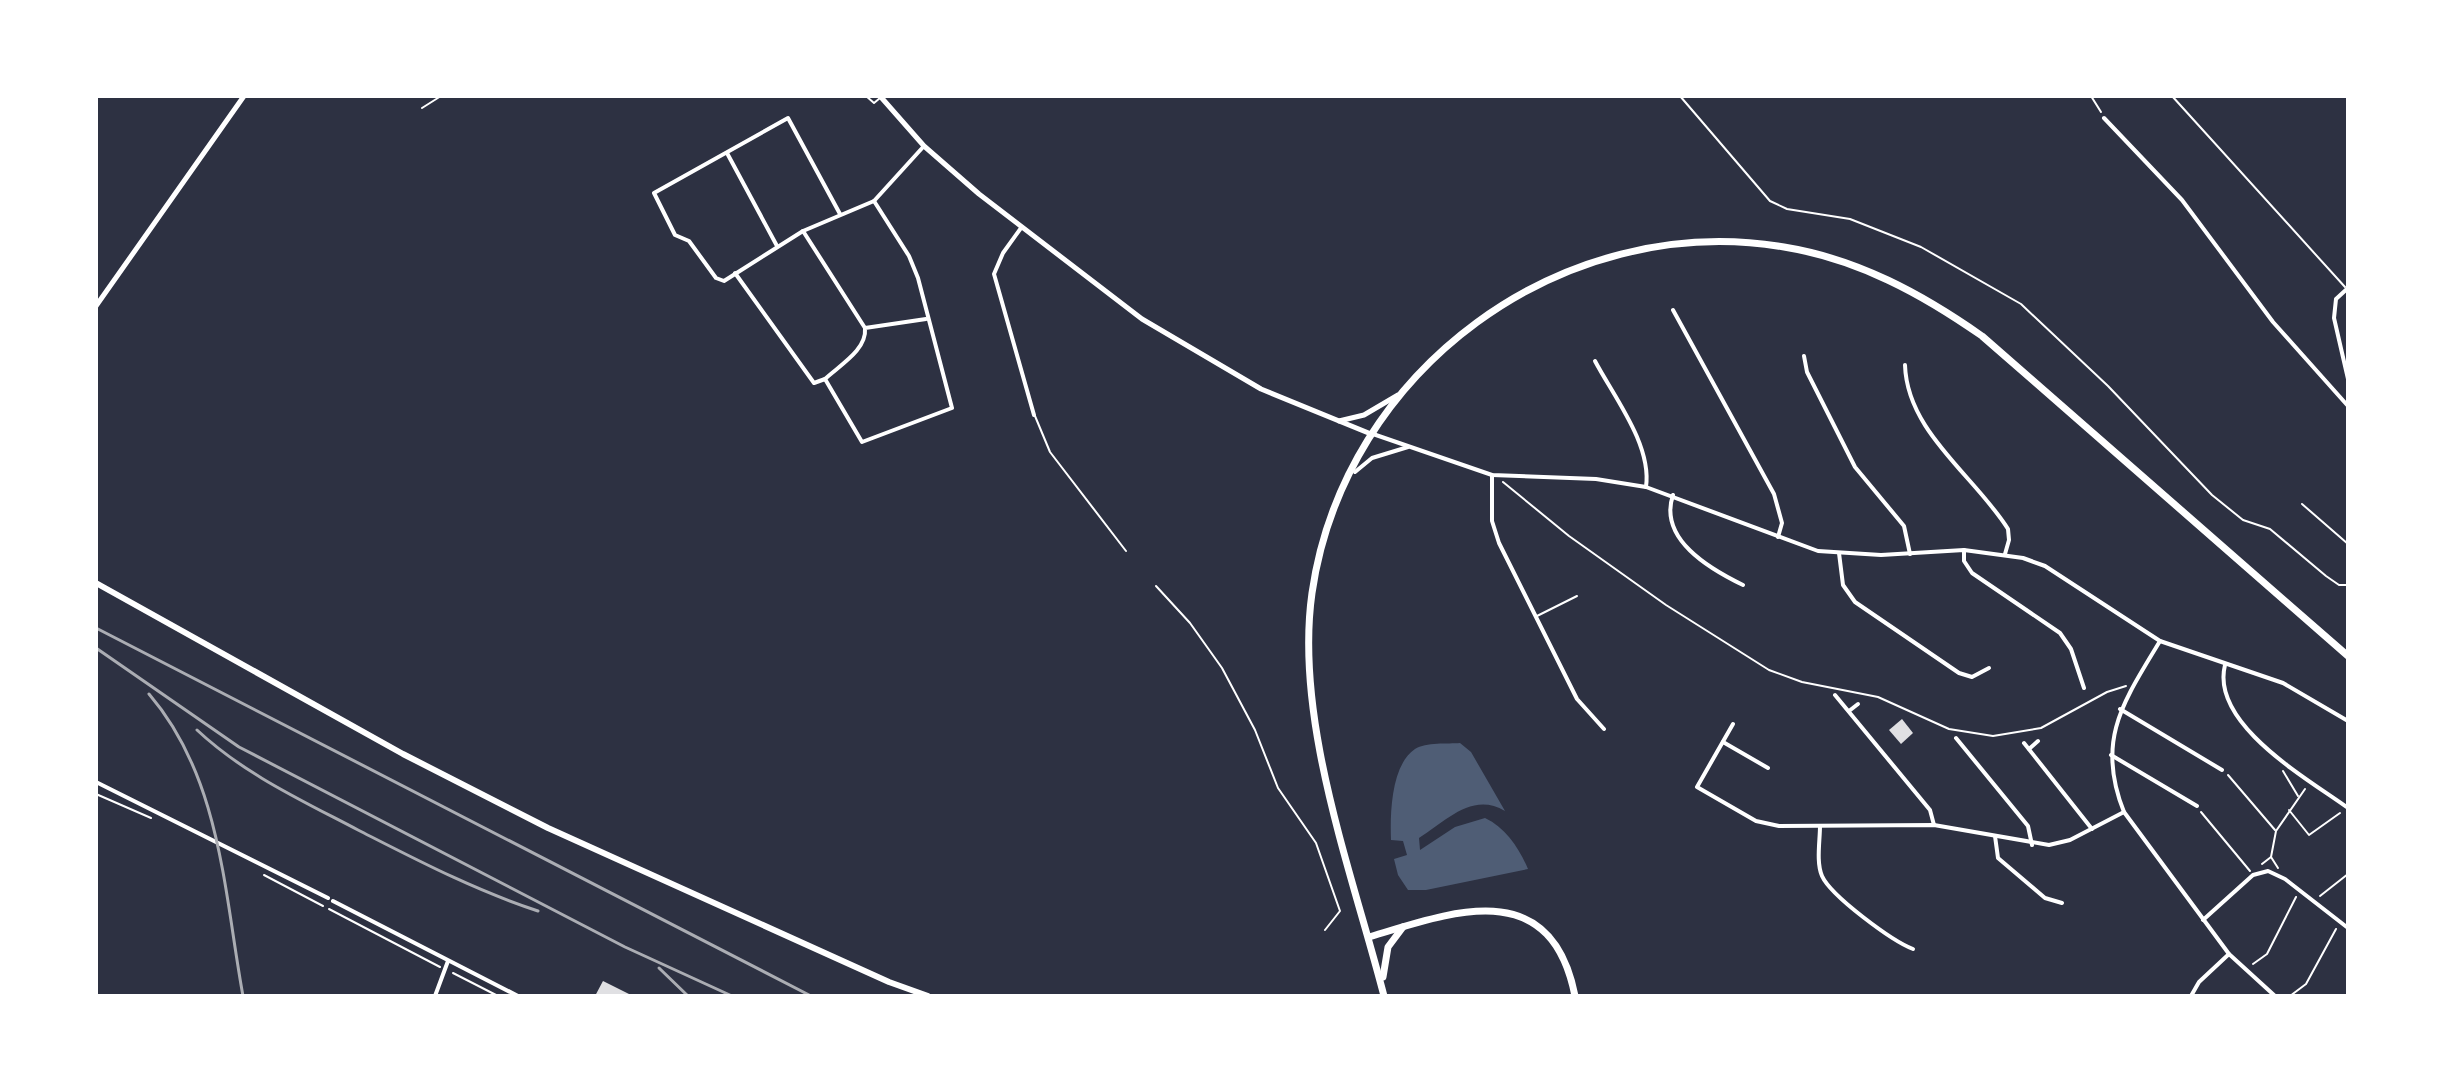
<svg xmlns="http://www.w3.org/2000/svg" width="2444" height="1092" viewBox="0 0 2444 1092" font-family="'Work Sans',sans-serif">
<rect width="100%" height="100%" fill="#2d3142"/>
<path fill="#4f5d75" d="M 1460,743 L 1471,752 L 1505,811 C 1472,791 1445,822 1419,838 L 1420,850 L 1455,827 L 1485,818 C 1506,828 1519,848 1528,869 L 1426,890 L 1408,890 L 1398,875 L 1394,859 L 1407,855 L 1403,841 L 1391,840 C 1390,814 1391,765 1415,749 C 1426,742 1448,744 1460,743 Z"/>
<g fill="#e0e0e3">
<path d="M 1902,719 L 1913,733 L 1901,744 L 1889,730 Z"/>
<path d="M 603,981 L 633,996 L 595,996 Z"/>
</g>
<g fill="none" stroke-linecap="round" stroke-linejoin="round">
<g stroke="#fff" stroke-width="2">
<path d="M 1680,96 L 1770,201 L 1787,209 L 1850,219 L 1921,247 L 2021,304 L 2108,386 L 2212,495 L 2243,520 L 2270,529 L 2326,576 L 2339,585 L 2348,585"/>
<path d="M 2091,96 L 2101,112"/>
<path d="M 422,108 L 441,96"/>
<path d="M 1503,482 L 1569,536 L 1666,605 L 1769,670 L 1802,682 L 1878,697 L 1949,729 L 1993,736 L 2041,728 L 2107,692 L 2126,686"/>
<path d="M 2302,504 L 2348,544"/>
<path d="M 1156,586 L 1190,623 L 1222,668 L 1255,730 L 1278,788 L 1316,843 L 1340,911 L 1325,930"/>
<path d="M 2283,771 L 2298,796"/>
<path d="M 2228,775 L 2275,830"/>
<path d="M 96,794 L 151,818"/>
<path d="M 2289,810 L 2309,835 L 2340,813"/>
<path d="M 2201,812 L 2250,871"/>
<path d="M 2271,857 L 2278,868"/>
<path d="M 2262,864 L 2271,857 L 2276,831 L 2305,789"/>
<path d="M 264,875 L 323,906"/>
<path d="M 2320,896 L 2348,874"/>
<path d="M 329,909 L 440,967"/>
<path d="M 2253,964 L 2267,954 L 2296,897"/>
<path d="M 453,973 L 498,996"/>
<path d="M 2290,996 L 2306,984 L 2336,929"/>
</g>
<g stroke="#fff" stroke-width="2">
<path d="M 866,96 L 874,103 L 880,98"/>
<path d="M 2172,96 L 2345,287"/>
<path d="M 1035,416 L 1050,452 L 1126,551"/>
<path d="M 1537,616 L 1577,596"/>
</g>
<g stroke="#fff" stroke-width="4">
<path d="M 2104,118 L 2182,200 L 2273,322 L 2348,406"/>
<path d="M 727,153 L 777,246"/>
<path d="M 840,214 L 788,118 L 654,193 L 675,235 L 689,241 L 716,278 L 724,281 L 803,231 L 874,201 L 924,146"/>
<path d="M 1021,228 L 1003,253 L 994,274 L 1034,415"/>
<path d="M 803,231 L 865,328"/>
<path d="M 735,273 L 814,383 L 825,379 L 862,442 L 952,408 L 918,278 L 909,256 L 874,201"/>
<path d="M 2348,288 L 2336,299 L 2334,318 L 2348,379"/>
<path d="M 1673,310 L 1774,494 L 1782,523 L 1778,537"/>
<path d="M 1804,356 L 1807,372 L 1855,467 L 1904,526 L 1910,554"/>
<path d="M 1595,361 C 1614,397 1652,445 1646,487"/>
<path d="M 1905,365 C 1907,432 1975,476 2008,529 L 2009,540 L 2005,554"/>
<path d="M 825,379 C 840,365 867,350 865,328 L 926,319"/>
<path d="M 1373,434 L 1492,475 L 1596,479 L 1646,487 L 1818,551 L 1881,555 L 1964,550 L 2023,558 L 2045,566 L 2160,641 L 2283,683 L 2348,721"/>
<path d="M 1355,472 L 1372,458 L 1408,447"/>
<path d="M 1492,475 L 1492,521 L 1499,543 L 1577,699 L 1604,729"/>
<path d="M 1673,495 C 1658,539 1710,569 1743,585"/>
<path d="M 1964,550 L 1964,561 L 1972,573 L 2060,633 L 2071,649 L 2084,688"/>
<path d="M 1839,553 L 1843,585 L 1855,602 L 1959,673 L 1972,677 L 1989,668"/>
<path d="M 2160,641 C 2124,701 2095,740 2124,812 L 2229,954 L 2275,996"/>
<path d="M 2225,665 C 2210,724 2308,779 2348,808"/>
<path d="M 1835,695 L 1930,810 L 1934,825"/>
<path d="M 2120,709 L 2222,770"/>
<path d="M 1849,711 L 1858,704"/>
<path d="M 1733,724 L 1697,787 L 1756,821 L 1779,826 L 1934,825 L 2049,845 L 2070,840 L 2124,812"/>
<path d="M 1956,738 L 2028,826 L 2032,845"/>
<path d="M 1723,742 L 1768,768"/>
<path d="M 2024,743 L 2092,829"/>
<path d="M 2029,749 L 2038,741"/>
<path d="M 2111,755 L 2197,806"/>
<path d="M 96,782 L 328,898"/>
<path d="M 1820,826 C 1820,841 1816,862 1822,876 C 1831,896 1892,941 1913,949"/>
<path d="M 1995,836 L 1998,858 L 2045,898 L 2062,903"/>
<path d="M 333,901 L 518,996"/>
<path d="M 2203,920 L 2253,875 L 2268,871 L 2285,879 L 2348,928"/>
<path d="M 435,996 L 448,961"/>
<path d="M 2191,996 L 2199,982 L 2229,954"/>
</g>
<g stroke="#fff" stroke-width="5">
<path d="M 880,96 L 924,146 L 979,194 L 1142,319 L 1261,389 L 1371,434"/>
<path d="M 96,306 L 244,96"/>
<path d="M 1339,421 L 1364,415 L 1398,395"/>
</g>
<path stroke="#fff" stroke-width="6" d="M 96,583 L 403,754 L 548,828 L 889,982 L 928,996"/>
<g stroke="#fff" stroke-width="7">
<path d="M 1369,937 C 1452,912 1551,874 1575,996"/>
<path d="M 1383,977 L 1388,947 L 1403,927"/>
<path d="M 1384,996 C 1352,872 1294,720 1312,593 C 1344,370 1562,210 1784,247 C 1858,259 1922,294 1982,336 L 2348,656"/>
</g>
<g stroke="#abadb3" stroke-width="3">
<path d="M 96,628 L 811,996"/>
<path d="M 96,648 L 239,747 L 625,947 L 732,996"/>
<path d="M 149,694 C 221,778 224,892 243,996"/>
<path d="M 197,730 C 244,774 301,800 358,830 C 417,860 474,890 538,911"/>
<path d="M 659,968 L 688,996"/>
</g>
</g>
<rect width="2444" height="1092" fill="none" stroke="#ffffff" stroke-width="196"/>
</svg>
